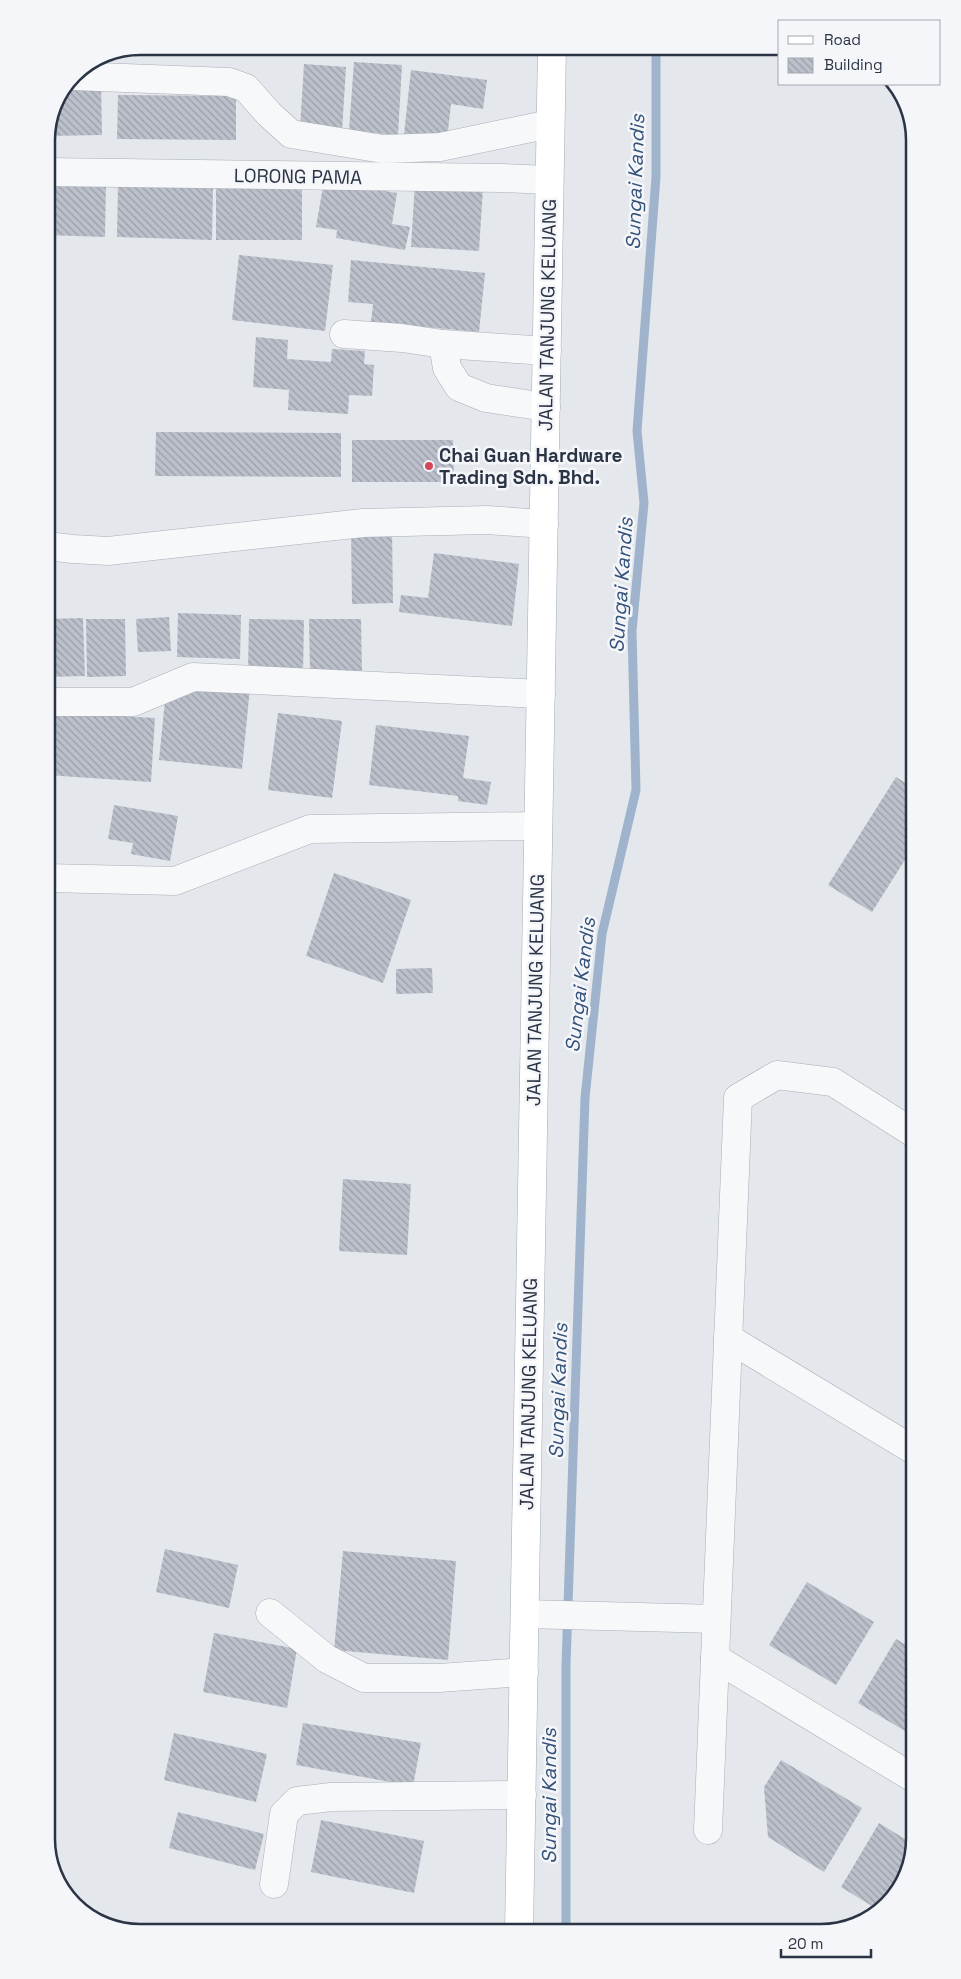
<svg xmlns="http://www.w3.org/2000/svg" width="961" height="1979" viewBox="0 0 961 1979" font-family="'Space Grotesk',sans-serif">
<defs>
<pattern id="building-back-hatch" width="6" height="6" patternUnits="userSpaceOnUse" patternTransform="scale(1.25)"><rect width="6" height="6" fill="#bbc0ca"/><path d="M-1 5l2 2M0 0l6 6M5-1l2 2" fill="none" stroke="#989da6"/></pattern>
</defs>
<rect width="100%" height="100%" fill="#e4e7ec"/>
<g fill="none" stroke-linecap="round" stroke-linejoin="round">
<path stroke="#9fb4cc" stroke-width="9" d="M 566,1933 L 566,1665 L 585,1098 L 602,934 L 636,790 L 632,631 L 644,503 L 637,431 L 656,177 L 656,46"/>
</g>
<g fill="url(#building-back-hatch)">
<path d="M 400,46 L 468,46 L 467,54 Z"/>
<path d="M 354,62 L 402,65 L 398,135 L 349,131 Z"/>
<path d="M 304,64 L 346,67 L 342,131 L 300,128 Z"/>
<path d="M 411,70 L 487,80 L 483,109 L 451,104 L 447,140 L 404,134 Z"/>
<path d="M 69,84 L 101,84 L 102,135 L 46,136 Z"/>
<path d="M 118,95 L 236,96 L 236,140 L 117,139 Z"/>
<path d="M 46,180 L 106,181 L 105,237 L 46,235 Z"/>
<path d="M 324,181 L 397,193 L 392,224 L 410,227 L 405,250 L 336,238 L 337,230 L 316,227 Z"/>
<path d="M 118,183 L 213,186 L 212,240 L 117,237 Z"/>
<path d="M 415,183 L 483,188 L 479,251 L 411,247 Z"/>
<rect x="216" y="185" width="86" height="55"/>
<path d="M 239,255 L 333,265 L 325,331 L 232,320 Z"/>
<path d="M 351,260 L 485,273 L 479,332 L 371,322 L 373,304 L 348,302 Z"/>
<path d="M 256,337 L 288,340 L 287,359 L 331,362 L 332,349 L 365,351 L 364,364 L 374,365 L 372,396 L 349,395 L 348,414 L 288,410 L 289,390 L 253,387 Z"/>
<path d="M 156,432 L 341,433 L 341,477 L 155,476 Z"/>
<path d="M 352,440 L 453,440 L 454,482 L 352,482 Z"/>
<path d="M 351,529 L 392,529 L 393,603 L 352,604 Z"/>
<path d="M 434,553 L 519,564 L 512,626 L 399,612 L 401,595 L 428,598 Z"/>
<path d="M 178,613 L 241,615 L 240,659 L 177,657 Z"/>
<path d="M 169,617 L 171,651 L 138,652 L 136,619 Z"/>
<path d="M 83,618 L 85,676 L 46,677 L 46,619 Z"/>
<path d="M 86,619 L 125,619 L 126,676 L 87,677 Z"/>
<path d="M 249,619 L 304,620 L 303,673 L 248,672 Z"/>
<path d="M 309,619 L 361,619 L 362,673 L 310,673 Z"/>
<path d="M 189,681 L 250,688 L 242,769 L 159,760 L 166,691 L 187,694 Z"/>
<path d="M 46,712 L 155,718 L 151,782 L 46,775 Z"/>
<path d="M 278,713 L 342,721 L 332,798 L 268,790 Z"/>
<path d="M 376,725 L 469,736 L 463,778 L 491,782 L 487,805 L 458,801 L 458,796 L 369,785 Z"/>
<path d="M 896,777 L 915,789 L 915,844 L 872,912 L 828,885 Z"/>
<path d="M 114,805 L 178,816 L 170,861 L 131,854 L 133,843 L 108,839 Z"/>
<path d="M 334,873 L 411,900 L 383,983 L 306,956 Z"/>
<path d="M 432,968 L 433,993 L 396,994 L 396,969 Z"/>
<path d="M 343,1179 L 411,1184 L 407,1255 L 339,1251 Z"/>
<path d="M 165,1549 L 238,1565 L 229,1608 L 156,1592 Z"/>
<path d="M 343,1551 L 456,1561 L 448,1660 L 334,1650 Z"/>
<path d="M 807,1582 L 874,1622 L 836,1685 L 769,1645 Z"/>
<path d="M 214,1633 L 297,1649 L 287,1708 L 203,1692 Z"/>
<path d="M 896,1639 L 915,1650 L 915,1737 L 858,1703 Z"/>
<path d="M 303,1723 L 421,1743 L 413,1786 L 296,1765 Z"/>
<path d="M 174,1733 L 267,1754 L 256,1802 L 164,1780 Z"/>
<path d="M 781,1760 L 862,1808 L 824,1872 L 768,1837 L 764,1787 Z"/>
<path d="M 178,1812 L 264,1834 L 255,1870 L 169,1848 Z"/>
<path d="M 321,1820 L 424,1841 L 414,1893 L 311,1872 Z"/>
<path d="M 879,1823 L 913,1844 L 899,1891 L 877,1909 L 841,1887 Z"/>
</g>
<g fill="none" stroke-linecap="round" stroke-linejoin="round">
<defs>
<g id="minor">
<path d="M 73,76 L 229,82 L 246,88 L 269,114 L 291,134 L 383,149 L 440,147 L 550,124"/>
<path d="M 46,172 L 501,178 L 549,180"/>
<path d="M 344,334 L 402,338 L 443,344"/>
<path d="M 546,407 L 486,398 L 459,387 L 447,368 L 443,344 L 547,351"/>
<path d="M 46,546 L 73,549 L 108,551 L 363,523 L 487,520 L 544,524"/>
<path d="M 46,702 L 133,702 L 193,677 L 541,694"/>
<path d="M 46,878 L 175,881 L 310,829 L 538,826"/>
<path d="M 728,1338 L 915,1451"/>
<path d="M 270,1613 L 327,1659 L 364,1678 L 439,1678 L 524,1672"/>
<path d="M 525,1614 L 716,1619"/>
<path d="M 715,1658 L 915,1779"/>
<path d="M 708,1830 L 738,1098 L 777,1075 L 833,1082 L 915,1134"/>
<path d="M 274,1884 L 284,1814 L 297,1801 L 331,1797 L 522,1795"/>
</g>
<path id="major" d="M 519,1933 L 552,46"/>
</defs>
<use href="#minor" stroke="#a9aeb7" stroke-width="29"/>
<use href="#major" stroke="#a3abb8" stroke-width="29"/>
<use href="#minor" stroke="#f7f8fa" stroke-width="28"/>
<use href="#major" stroke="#fff" stroke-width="28"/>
</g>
<circle fill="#d1495b" stroke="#f4f6f9" stroke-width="2" cx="429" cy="466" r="5"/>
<g text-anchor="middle" stroke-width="5" stroke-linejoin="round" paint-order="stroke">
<g font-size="19" fill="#2b3445" stroke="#f4f6f9">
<text transform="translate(298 176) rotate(1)" y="7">LORONG PAMA</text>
<text transform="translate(547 315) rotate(-89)" y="7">JALAN TANJUNG KELUANG</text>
<text transform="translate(535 990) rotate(-89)" y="7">JALAN TANJUNG KELUANG</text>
<text transform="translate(528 1394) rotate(-89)" y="7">JALAN TANJUNG KELUANG</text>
</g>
<g font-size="19" font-weight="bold" fill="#2b3445" stroke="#f4f6f9" text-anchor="start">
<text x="439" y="462">Chai Guan Hardware<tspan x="439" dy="22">Trading Sdn. Bhd.</tspan></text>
</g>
<g font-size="20" font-style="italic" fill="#34527a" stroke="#f4f6f9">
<text transform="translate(635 182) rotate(-88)" y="7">Sungai Kandis</text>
<text transform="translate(621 585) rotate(-86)" y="7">Sungai Kandis</text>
<text transform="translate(580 985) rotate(-83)" y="7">Sungai Kandis</text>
<text transform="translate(558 1391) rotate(-88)" y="7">Sungai Kandis</text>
<text transform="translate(549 1796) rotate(-90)" y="7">Sungai Kandis</text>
</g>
</g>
<path d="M0 0H961V1979H0ZM140 55H821A85 85 0 0 1 906 140V1839A85 85 0 0 1 821 1924H140A85 85 0 0 1 55 1839V140A85 85 0 0 1 140 55Z" fill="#f4f6f9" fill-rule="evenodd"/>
<path fill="none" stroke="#2b3445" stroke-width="2.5" d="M140 55H821A85 85 0 0 1 906 140V1839A85 85 0 0 1 821 1924H140A85 85 0 0 1 55 1839V140A85 85 0 0 1 140 55Z"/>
<rect x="778" y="20" width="162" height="65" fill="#f4f6f9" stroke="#a4a8b1"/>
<rect x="788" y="36" width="25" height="8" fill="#ffffff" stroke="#a4a8b1"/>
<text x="824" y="45" font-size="15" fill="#2b3445">Road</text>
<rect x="788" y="58" width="25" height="15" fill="url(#building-back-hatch)" stroke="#a4a8b1"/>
<text x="824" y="70" font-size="15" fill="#2b3445">Building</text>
<path d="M781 1949v8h90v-8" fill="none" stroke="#2b3445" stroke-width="2.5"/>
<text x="788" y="1949" font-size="15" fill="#2b3445" stroke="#f4f6f9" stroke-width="4" paint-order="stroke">20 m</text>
</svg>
